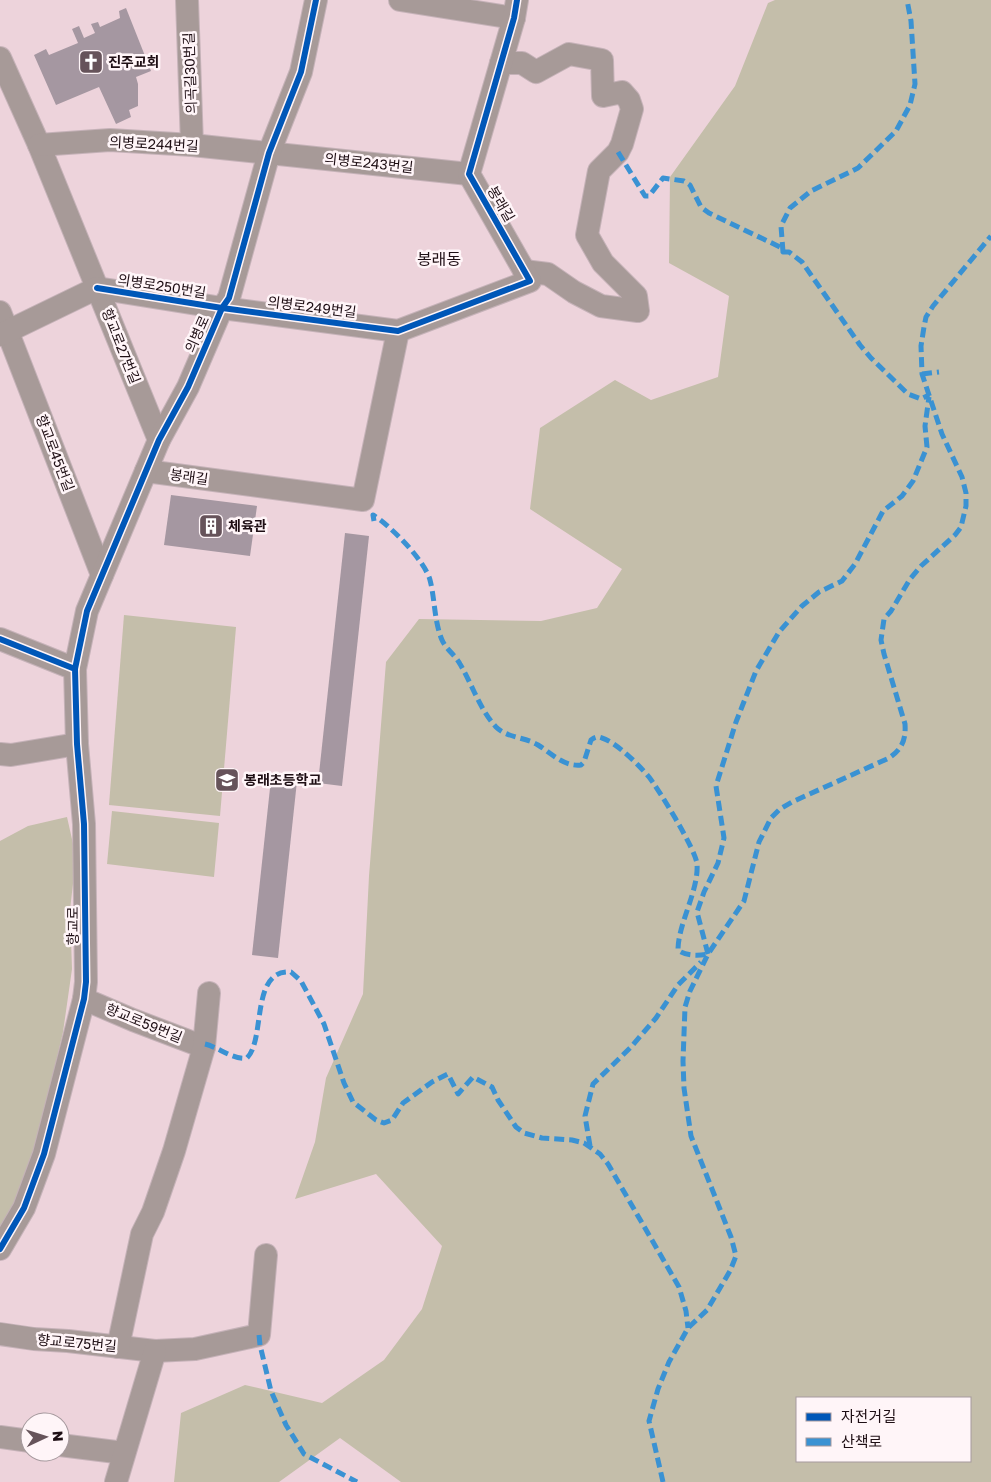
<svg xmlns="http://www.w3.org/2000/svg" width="991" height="1482" viewBox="0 0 991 1482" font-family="'Golos Text','Noto Sans KR',sans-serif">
<rect width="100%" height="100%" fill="#edd3db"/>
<g fill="#c4beaa" fill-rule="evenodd">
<path d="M 775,0 L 991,0 L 991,1482 L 401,1482 L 340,1438 L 279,1482 L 174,1482 L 181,1413 L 245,1385 L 322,1403 L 384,1360 L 422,1309 L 442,1246 L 376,1174 L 295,1199 L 315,1142 L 326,1078 L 363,994 L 369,876 L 386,662 L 419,619 L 541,621 L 597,608 L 622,569 L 530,509 L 540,428 L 615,380 L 651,400 L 718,377 L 729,296 L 669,263 L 670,177 L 735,86 L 768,3 ZM 970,1398 L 970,1461 L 797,1461 L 797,1398 Z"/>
<path d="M 124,615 L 236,627 L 220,816 L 109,805 Z"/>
<path d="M 112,811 L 219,823 L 214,877 L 107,864 Z"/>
<path d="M 67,817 L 76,857 L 70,910 L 72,969 L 63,1032 L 50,1088 L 23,1188 L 0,1228 L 0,841 L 28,826 Z"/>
</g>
<g fill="#a597a1">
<path d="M 126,8 L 151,71 L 136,77 L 138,84 L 138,106 L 129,110 L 131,117 L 116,124 L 99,87 L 56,105 L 34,55 L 46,49 L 49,55 L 78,43 L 72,29 L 79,26 L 84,38 L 95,33 L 91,24 L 98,22 L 100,27 L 120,18 L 119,11 Z"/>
<path d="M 171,495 L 257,506 L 250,556 L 164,545 Z"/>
<path d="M 345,533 L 369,536 L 342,786 L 318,783 Z"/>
<path d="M 271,779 L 297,781 L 278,958 L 252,955 Z"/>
</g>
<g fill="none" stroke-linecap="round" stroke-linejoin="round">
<defs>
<g id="minor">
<path d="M 187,0 L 192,145"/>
<path d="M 400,0 L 514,18"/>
<path d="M 0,58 L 39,145 L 159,440"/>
<path d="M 501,63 L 522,63 L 536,72 L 569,54 L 602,60 L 603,96 L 622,92 L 629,100 L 632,109 L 622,144 L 618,152 L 599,171 L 587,235 L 603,263 L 636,296 L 638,311 L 601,306 L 574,292 L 548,274 L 524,271"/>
<path d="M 39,145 L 110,140 L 192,145 L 469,174"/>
<path d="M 97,288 L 222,308 L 398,331 L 530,281 L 469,174 L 514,18 L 517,0"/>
<path d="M 0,312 L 102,575"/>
<path d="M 0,335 L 97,288"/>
<path d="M 146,471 L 363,500 L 398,331"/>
<path d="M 0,639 L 75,669 L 77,744 L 84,824 L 86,982 L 84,999 L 44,1154 L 24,1208 L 0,1249"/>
<path d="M 75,669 L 87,611 L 159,440 L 188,387 L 222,308 L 229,298 L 269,153 L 301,72 L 316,0"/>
<path d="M 0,754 L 11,755 L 77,744"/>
<path d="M 84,999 L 133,1020 L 204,1047"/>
<path d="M 0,1334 L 34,1339 L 68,1341 L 155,1351 L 195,1349 L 259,1335 L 266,1255"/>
<path d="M 118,1347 L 142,1234 L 153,1212 L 174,1151 L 204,1047 L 209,993"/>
<path d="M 0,1437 L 30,1441"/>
<path d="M 60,1445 L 124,1453"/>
<path d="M 116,1482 L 155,1351"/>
</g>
</defs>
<use href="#minor" stroke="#c5b2b8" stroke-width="24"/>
<use href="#minor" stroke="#a79a98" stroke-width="22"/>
<g stroke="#3a92d3" stroke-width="5" stroke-dasharray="10 5" stroke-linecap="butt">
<path d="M 618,152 L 645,196 L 649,196 L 663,178 L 684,181 L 690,185 L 701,207 L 709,213 L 780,247 L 783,252 L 789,252 L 802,262 L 860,345 L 871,358 L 908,394 L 921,399 L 929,395"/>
<path d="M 783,252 L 781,226 L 790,208 L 811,191 L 858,168 L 896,131 L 910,105 L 915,84 L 911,21 L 907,0"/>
<path d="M 922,374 L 939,372"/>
<path d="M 374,521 L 373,515 C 391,526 425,561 430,580 C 435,599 434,621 442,640 C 446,649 455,655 460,664 C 472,684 480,710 496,727 C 507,738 525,737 538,745 C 551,753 564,767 581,765 L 584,762 L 591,740 C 595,737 597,736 602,738 C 616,742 639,765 649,777 C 659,790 696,850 697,864 C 699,890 678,924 678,950 C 685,956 699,956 708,954"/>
<path d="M 708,954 L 697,912 L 704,892 L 718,863 L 724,838 L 716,786 L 736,722 L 756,671 L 779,632 L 802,606 L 819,592 L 842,581 L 855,564 L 883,511 L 902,496 L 913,481 L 927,447 L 925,426 L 929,397"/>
<path d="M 205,1044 C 218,1047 233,1060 247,1058 C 266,1039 250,969 291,972 L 301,981 L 324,1024 L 344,1083 L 353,1102 L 376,1120 L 384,1123 L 392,1120 L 403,1103 L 432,1082 L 448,1074 L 458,1094 L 473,1077 L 492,1087 L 498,1100 L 516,1127 L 524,1133 L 542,1138 L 572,1140 L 584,1143 L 600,1154 L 608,1164 L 679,1287 L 686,1311 L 688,1328"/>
<path d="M 590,1146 L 585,1116 L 593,1084 L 631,1047 L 656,1018 L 678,985 L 701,962"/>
<path d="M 259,1335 L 260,1345 L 271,1391 L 286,1425 L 304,1454 L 357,1482"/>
<path d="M 663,1482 L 649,1421 L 658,1389 L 669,1362 L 688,1328 L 707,1310 L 730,1271 L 736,1256 L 731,1237 L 691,1136 L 684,1088 L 683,1061 L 685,1007 L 690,991 L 708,954 L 744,901 L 759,842 L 771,818 L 780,809 L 792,802 L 889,758 C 902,749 906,740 905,724 L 884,654 L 881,640 L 884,619 L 891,611 L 910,579 L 921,566 L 955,535 L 961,527 L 966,506 L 966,493 L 962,477 L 942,434 L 922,374 L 921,346 L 924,327 L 926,317 L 933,306 L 991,236"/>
</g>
<defs>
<g id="cycleway">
<path d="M 97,288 L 222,308 L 398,331 L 530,281 L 469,174 L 514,18 L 517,0"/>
<path d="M 0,639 L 75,669 L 77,744 L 84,824 L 86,982 L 84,999 L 44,1154 L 24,1208 L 0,1249"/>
<path d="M 75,669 L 87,611 L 159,440 L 188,387 L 222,308 L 229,298 L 269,153 L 301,72 L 316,0"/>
</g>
</defs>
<use href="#cycleway" stroke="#fff5f8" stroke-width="9"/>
<use href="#cycleway" stroke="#0057b8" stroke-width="6"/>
</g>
<defs>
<symbol id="church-square" viewBox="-11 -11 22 22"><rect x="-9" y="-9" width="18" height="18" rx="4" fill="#66535a" stroke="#fff5f8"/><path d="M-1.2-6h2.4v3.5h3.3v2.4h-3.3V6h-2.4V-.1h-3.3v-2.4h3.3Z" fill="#fff"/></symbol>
<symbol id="building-square" viewBox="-11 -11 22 22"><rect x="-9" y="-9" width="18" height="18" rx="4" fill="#66535a" stroke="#fff5f8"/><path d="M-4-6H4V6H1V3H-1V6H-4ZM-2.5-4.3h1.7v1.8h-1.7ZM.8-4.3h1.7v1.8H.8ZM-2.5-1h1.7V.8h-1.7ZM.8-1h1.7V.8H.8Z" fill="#fff"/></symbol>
<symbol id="school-square" viewBox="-11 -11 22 22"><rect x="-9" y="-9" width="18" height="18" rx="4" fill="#66535a" stroke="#fff5f8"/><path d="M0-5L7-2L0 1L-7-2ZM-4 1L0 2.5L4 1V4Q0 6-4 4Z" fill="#fff"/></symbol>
</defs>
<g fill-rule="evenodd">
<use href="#church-square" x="77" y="48" width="28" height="28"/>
<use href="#building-square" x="197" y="512" width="28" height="28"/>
<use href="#school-square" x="213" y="766" width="28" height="28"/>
</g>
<g text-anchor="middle" stroke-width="5" stroke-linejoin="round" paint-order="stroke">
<g font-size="14" font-weight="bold" fill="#1e0e14" stroke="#fff5f8" text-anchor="start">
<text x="108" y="67">진주교회</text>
<text x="228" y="531">체육관</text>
<text x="244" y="785">봉래초등학교</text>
</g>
<g font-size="14" fill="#1e0e14" stroke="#fff5f8">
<text transform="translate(190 73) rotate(-92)" y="5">의곡길30번길</text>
<text transform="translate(154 144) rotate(3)" y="5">의병로244번길</text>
<text transform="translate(369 163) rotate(6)" y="5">의병로243번길</text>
<text transform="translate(501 204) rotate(60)" y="5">봉래길</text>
<text transform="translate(162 286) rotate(9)" y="5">의병로250번길</text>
<text transform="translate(312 307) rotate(7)" y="5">의병로249번길</text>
<text transform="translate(197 334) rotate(-66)" y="5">의병로</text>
<text transform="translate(121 346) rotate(68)" y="5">향교로27번길</text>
<text transform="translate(55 453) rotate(69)" y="5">향교로45번길</text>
<text transform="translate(189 477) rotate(8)" y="5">봉래길</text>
<text transform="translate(73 926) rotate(-90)" y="5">향교로</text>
<text transform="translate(144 1023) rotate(22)" y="5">향교로59번길</text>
<text transform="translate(77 1343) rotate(5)" y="5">향교로75번길</text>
</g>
<g font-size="16" fill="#1e0e14" stroke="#fff5f8">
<text x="439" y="265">봉래동</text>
</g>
</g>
<rect x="796" y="1397" width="175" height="65" fill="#fff5f8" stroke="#a5999d"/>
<rect x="806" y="1413" width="25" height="8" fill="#0057b8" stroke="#a5999d"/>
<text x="841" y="1422" font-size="15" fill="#1e0e14">자전거길</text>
<rect x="806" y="1438" width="25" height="8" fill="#3a92d3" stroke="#a5999d"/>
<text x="841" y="1447" font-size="15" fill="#1e0e14">산책로</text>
<g transform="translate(45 1437) rotate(86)"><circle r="24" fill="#fff5f8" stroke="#a5999d"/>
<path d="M0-4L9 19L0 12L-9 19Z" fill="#66535a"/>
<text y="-8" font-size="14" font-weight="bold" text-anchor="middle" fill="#1e0e14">N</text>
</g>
</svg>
